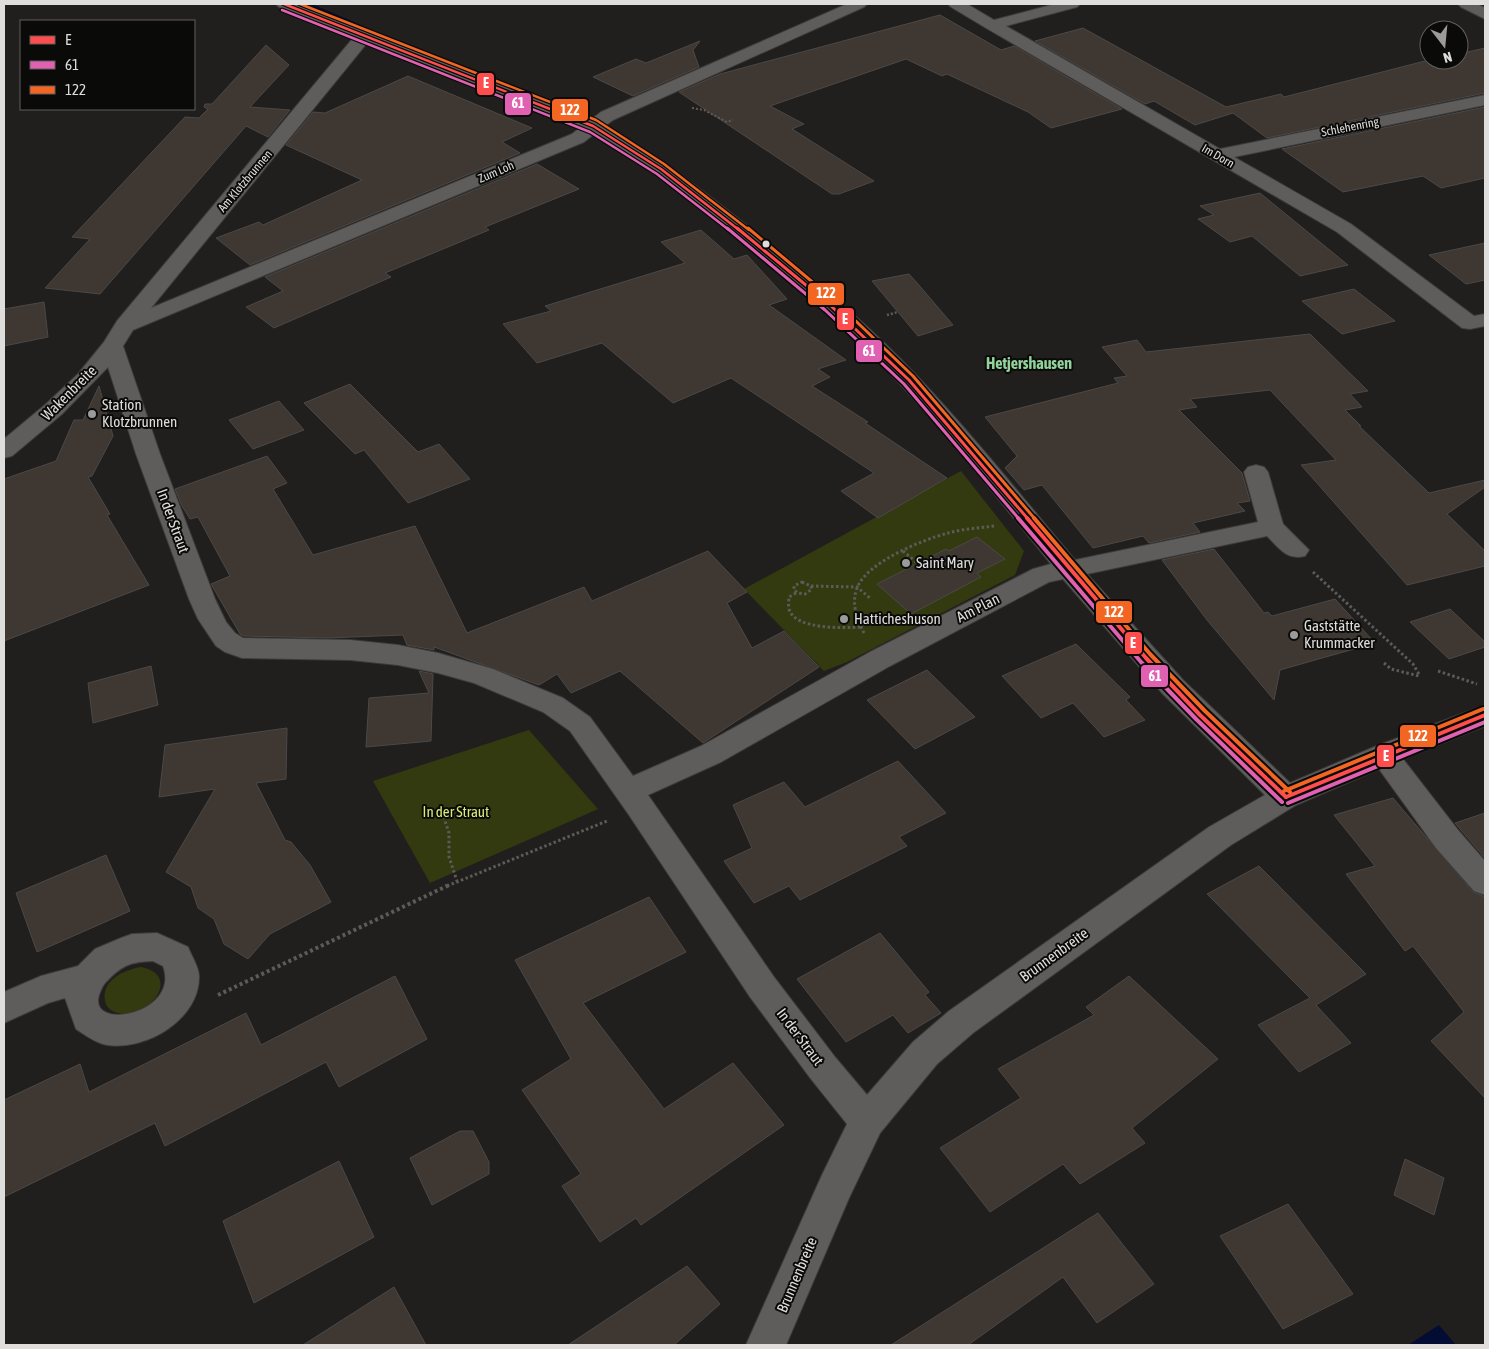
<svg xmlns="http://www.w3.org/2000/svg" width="1489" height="1349" viewBox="0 0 1489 1349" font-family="'Asap Condensed',sans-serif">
<rect width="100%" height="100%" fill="#211f1d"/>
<g fill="#343a0f">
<path d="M 961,471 L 1024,551 L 1015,575 L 847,662 L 824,671 L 744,589 Z"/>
<path d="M 529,730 L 598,809 L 430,883 L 373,781 Z"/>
<path d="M 141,967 C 185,976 145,1024 115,1012 C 110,1010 106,1006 105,1001 C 101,980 124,970 141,967 Z"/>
</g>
<path fill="#030c33" d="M 1439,1325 L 1456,1345 L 1408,1345 Z"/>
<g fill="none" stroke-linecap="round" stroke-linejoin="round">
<path fill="#030c33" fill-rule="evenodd" d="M 302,4 L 312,4 L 368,28 L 361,30 Z"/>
</g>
<g fill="#3f3731" stroke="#4b4948">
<path d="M 940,15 L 1001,50 L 1014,46 L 1122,109 L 1051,128 L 1028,112 L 947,74 L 942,76 L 906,59 L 770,106 L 804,124 L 792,129 L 874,181 L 839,194 L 832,194 L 679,92 L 720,74 Z"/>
<path d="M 1083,28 L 1226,107 L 1281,94 L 1284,97 L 1429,60 L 1459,60 L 1459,54 L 1485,48 L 1485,93 L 1267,138 L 1233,113 L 1195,125 L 1154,101 L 1145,104 L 1035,41 Z"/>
<path d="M 700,41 L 693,50 L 699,67 L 633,96 L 593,77 L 636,59 L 646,63 Z"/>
<path d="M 266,45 L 289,65 L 250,107 L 290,110 L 268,137 L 246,126 L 100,294 L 45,288 L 90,239 L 72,237 L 185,117 L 199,118 L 208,109 L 204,107 L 205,104 L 212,104 Z"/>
<path d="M 408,76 L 532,128 L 502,142 L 520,153 L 250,265 L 216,238 L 259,222 L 263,225 L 362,180 L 286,145 L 313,112 L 325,113 Z"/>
<path d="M 1485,107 L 1485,178 L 1441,188 L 1423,176 L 1343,192 L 1282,149 Z"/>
<path d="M 537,164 L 579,189 L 485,227 L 489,230 L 385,273 L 391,277 L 274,328 L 246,307 L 283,291 L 265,277 Z"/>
<path d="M 1260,193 L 1348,265 L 1300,276 L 1252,236 L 1230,242 L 1198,219 L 1214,215 L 1200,206 Z"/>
<path d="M 701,230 L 734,259 L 747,255 L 787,299 L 769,305 L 846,360 L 818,369 L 830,377 L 812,386 L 868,422 L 865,423 L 947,478 L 878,518 L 841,491 L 874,473 L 731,378 L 673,403 L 602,343 L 537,363 L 503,324 L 551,311 L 545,306 L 685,263 L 661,242 Z"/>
<path d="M 1485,243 L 1485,280 L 1466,284 L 1429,255 Z"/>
<path d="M 909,274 L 918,284 L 953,325 L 918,336 L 872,281 Z"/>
<path d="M 1354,289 L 1395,321 L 1342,334 L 1302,301 Z"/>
<path d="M 44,302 L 48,337 L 4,346 L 4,309 Z"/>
<path d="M 1310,334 L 1368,391 L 1350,394 L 1362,407 L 1345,410 L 1361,426 L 1359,426 L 1429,493 L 1485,480 L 1485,487 L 1447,514 L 1485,551 L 1485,566 L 1407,585 L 1301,465 L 1336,460 L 1270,390 L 1190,399 L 1197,407 L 1179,410 L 1242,473 L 1250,501 L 1237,503 L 1245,511 L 1193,523 L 1200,532 L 1149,543 L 1143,536 L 1093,548 L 1042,485 L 1024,490 L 1005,468 L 1017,456 L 985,417 L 1118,383 L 1114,378 L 1127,376 L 1102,347 L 1137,340 L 1146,352 Z"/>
<path d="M 350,384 L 418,452 L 439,444 L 470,479 L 408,503 L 364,450 L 355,454 L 304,403 Z"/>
<path d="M 99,386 L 113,436 L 92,476 L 88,477 L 110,514 L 107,515 L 149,585 L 4,641 L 4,479 L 56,461 L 74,420 L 83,420 Z"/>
<path d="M 279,401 L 304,430 L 253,449 L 229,420 Z"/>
<path d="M 267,456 L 287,483 L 273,489 L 313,555 L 415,526 L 467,633 L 584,587 L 592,601 L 708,551 L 747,592 L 727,603 L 752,648 L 784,631 L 819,667 L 703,743 L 620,671 L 571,693 L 557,674 L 539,685 L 434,647 L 434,650 L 407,645 L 403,635 L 327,638 L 243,636 L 240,634 L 211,584 L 230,576 L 198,517 L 190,519 L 182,506 L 175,489 Z"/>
<path d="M 977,537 L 1005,559 L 977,573 L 981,577 L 911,614 L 877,584 L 946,549 L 949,551 Z"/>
<path d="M 1214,549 L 1264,613 L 1268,612 L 1272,616 L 1335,599 L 1375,643 L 1280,670 L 1274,700 L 1207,620 L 1162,560 Z"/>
<path d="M 1450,609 L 1485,642 L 1485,647 L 1449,659 L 1410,622 Z"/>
<path d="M 1076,644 L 1130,697 L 1126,700 L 1145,720 L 1104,737 L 1073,703 L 1041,718 L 1002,676 Z"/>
<path d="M 151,666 L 158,705 L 93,723 L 88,683 Z"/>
<path d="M 927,670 L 975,717 L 915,749 L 867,700 Z"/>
<path d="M 419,671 L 433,674 L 431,741 L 366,747 L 369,698 L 429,693 Z"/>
<path d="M 287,728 L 286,779 L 256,783 L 285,840 L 291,842 L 310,865 L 331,902 L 270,934 L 248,959 L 224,944 L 214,919 L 198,908 L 191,887 L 166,872 L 215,789 L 159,797 L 165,745 Z"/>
<path d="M 898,761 L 946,813 L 899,837 L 907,846 L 800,900 L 789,886 L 754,903 L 724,861 L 752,848 L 733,805 L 784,782 L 805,807 Z"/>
<path d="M 1393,798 L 1473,892 L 1485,897 L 1485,1098 L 1431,1041 L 1464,1012 L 1413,946 L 1405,951 L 1346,874 L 1375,866 L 1334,815 Z"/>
<path d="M 1485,813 L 1485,858 L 1455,823 Z"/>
<path d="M 106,855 L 130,911 L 37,952 L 16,893 Z"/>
<path d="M 1259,866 L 1366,974 L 1316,1005 L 1351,1043 L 1299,1072 L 1258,1025 L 1310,998 L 1207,894 Z"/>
<path d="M 649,897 L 686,952 L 583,1003 L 664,1109 L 733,1063 L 784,1125 L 641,1225 L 636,1218 L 600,1242 L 562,1186 L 581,1174 L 522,1090 L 571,1059 L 515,960 Z"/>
<path d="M 880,933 L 929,992 L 925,995 L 941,1013 L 908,1033 L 893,1015 L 846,1042 L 797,979 Z"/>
<path d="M 395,976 L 427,1039 L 339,1087 L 326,1062 L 165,1146 L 155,1123 L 4,1197 L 4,1100 L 80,1064 L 89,1092 L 246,1013 L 261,1045 Z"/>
<path d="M 1129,976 L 1218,1059 L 1132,1128 L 1145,1143 L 1080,1184 L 1063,1164 L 990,1212 L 940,1148 L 1021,1098 L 998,1069 L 1094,1015 L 1086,1007 Z"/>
<path d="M 460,1131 L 473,1131 L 489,1162 L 489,1174 L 432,1205 L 410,1158 Z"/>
<path d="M 1405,1159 L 1444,1178 L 1434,1215 L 1394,1195 Z"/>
<path d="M 339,1161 L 374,1237 L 254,1303 L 223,1221 Z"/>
<path d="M 1288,1204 L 1353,1294 L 1283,1329 L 1220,1236 Z"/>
<path d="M 1098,1213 L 1154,1284 L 1097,1323 L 1063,1277 L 968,1345 L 891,1345 Z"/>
<path d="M 687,1266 L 720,1304 L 674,1345 L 568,1345 Z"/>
<path d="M 394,1287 L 426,1345 L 303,1345 Z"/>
</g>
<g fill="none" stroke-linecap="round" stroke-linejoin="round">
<defs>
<g id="minor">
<path d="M 276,4 L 297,4 L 592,119 L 601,112 L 847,4 L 867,4 L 864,7 L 613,120 L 605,126 C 668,162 724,207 780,252 C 827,291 875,331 917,376 C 973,435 1023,498 1075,560 L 1258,522 L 1244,472 L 1248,467 L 1256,465 L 1264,467 L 1268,472 L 1283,524 L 1309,550 L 1305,556 C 1287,561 1279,548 1267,536 L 1087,574 L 1183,680 L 1290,783 L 1374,747 L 1485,705 L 1485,726 L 1403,759 L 1458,830 L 1485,861 L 1485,895 L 1474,891 L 1436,848 L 1379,769 L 1296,805 L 1231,845 L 973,1033 L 937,1064 L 880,1133 L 849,1198 L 786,1345 L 746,1345 L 822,1175 L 847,1124 L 811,1079 L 750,997 L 629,815 L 570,731 L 543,712 L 474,683 L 438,673 L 398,665 L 350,660 L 242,658 L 225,652 L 216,646 L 198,619 L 189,599 L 136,454 L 108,367 L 62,414 L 12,456 L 4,458 L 4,439 L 46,404 L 78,374 L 104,342 L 117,321 L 354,37 L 279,7 ZM 367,43 L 581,127 L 572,134 L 151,308 ZM 594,134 C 654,170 708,213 761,257 C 810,298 858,339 901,385 C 954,442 1002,504 1051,564 L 1033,569 L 870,652 L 701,746 L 633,776 L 590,717 L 563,698 L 493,669 L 438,653 L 398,645 L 350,640 L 243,638 L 235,633 L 226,622 L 215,599 L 160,454 L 123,346 L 133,330 L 584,142 ZM 1063,579 L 1163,694 L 1265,795 L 1209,827 L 949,1011 L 913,1042 L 867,1095 L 835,1057 L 774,977 L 648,795 L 721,762 L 890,666 L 1049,582 Z"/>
<path d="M 948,4 L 967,4 L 994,20 L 1055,4 L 1080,4 L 1077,7 L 1006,26 L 1220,149 L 1485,95 L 1485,105 L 1234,157 L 1351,224 L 1474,316 L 1485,314 L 1485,326 L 1470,329 L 1462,328 L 1337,232 L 986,28 L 951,7 Z"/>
<path d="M 1458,4 L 1477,4 L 1485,8 L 1485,19 L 1461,7 Z"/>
<path d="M 157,933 L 188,947 C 191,955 199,967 199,976 C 200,1019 146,1051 107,1045 C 96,1043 85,1035 76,1029 L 65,998 L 48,1003 L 4,1023 L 4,992 L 41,976 L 78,966 L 95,949 L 121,938 L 132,934 ZM 153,961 L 163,966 C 181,1014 88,1032 99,995 C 101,990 102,986 106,982 C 122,965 130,962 153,961 Z"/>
</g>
</defs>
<use href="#minor" stroke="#3d3c3a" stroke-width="2"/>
<path stroke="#5c5b5a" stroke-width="2" stroke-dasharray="2 2" stroke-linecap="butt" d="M 692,108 L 704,110 L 727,122 L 733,120"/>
<path stroke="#5c5b5a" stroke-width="2.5" stroke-dasharray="2 2" stroke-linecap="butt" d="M 887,315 L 898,312"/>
<g stroke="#5c5b5a" stroke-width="3" stroke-dasharray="2.5 2.5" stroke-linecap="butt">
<path d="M 903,551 L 917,563"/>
<path d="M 1313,572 L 1413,664 L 1420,676"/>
<path d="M 802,582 L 811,586 L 812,589 L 805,594 L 798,593 L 794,590 L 794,586 Z"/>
<path d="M 811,586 L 857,587 L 871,599"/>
<path d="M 796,593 L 789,597 C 789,600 788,605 789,609 C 795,630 843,628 861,627"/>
<path d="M 864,633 C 857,620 851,603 857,588 C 867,562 922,540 948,533 C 963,529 979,528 994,526"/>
<path d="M 1384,663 L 1391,669 L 1419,676"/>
<path d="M 1438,671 L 1477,684"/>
<path d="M 442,812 L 449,833 L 449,857 L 457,881"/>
<path d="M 447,886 L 607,821"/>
</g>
<path stroke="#5c5b5a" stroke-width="4" stroke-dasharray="3 3" stroke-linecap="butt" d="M 218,995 L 449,885"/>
<use href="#minor" fill="#5e5d5c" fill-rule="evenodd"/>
<defs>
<path id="bus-1-far2" d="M 284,4 L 593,126 L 661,169 L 739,230"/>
<path id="bus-1-far1" d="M 737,228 L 830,305 L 909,380 L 1028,519"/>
<g id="bus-1">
<path d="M 1027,518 L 1146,658 L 1200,715 L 1286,797"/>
<path d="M 1286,797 L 1485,715"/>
</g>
<path id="bus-2-far2" d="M 282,10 L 590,132 L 657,174 L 729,230"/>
<path id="bus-2-far1" d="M 727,228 L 825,310 L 904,384 L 1019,519"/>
<g id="bus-2">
<path d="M 1018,518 L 1141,662 L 1196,719 L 1282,802"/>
<path d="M 1288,803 L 1485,722"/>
</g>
<path id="bus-3-far2" d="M 300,4 L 596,120 L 664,164 L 749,230"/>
<path id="bus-3-far1" d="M 748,228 L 834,300 L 913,376 L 1035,519"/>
<g id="bus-3">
<path d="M 1034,518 L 1150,654 L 1205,711 L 1290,792"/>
<path d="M 1284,791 L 1483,709"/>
</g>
</defs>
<use href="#bus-1-far2" stroke="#0a0a08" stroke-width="5"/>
<use href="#bus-1-far1" stroke="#0a0a08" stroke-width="6"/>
<use href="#bus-1" stroke="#0a0a08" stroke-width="8"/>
<use href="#bus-2-far2" stroke="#0a0a08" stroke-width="5"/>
<use href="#bus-2-far1" stroke="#0a0a08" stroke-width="6"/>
<use href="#bus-2" stroke="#0a0a08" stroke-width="8"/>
<use href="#bus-3-far2" stroke="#0a0a08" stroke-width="5"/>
<use href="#bus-3-far1" stroke="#0a0a08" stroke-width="6"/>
<use href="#bus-3" stroke="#0a0a08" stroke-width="8"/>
<use href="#bus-1-far2" stroke="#ff4d4d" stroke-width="2.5"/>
<use href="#bus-1-far1" stroke="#ff4d4d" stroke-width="3"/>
<use href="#bus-1" stroke="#ff4d4d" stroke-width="4"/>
<use href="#bus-2-far2" stroke="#e060b1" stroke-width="2.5"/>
<use href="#bus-2-far1" stroke="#e060b1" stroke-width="3"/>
<use href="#bus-2" stroke="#e060b1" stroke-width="4"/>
<use href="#bus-3-far2" stroke="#f26522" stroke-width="2.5"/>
<use href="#bus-3-far1" stroke="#f26522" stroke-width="3"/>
<use href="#bus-3" stroke="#f26522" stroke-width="4"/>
</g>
<circle fill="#e0dedc" stroke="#0a0a08" stroke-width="2" cx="766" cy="244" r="4.5"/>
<g fill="#9d9b99" stroke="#0a0a08" stroke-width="2">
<circle cx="92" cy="414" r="5"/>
<circle cx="906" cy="563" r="5"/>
<circle cx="844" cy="619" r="5"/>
<circle cx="1294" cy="635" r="5"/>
</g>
<g text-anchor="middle" stroke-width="4" stroke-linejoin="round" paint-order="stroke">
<g font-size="12" fill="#e0dedc" stroke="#0a0a08">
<text transform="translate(1350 127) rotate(-11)" y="4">Schlehenring</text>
<text transform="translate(1218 156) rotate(30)" y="4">Im Dorn</text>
<text transform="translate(496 172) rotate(-23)" y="4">Zum Loh</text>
<text transform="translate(245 181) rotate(-50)" y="4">Am Klotzbrunnen</text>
</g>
<g font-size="15" fill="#e0dedc" stroke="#0a0a08">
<text transform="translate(69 393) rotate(-45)" y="5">Wakenbreite</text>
<text transform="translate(173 521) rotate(70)" y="5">In der Straut</text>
<text transform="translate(978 608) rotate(-27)" y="5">Am Plan</text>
<text transform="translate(1054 955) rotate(-36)" y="5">Brunnenbreite</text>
<text transform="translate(800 1037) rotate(53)" y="5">In der Straut</text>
<text transform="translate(797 1275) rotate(-67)" y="5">Brunnenbreite</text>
</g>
<g font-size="15" fill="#e0dedc" stroke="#0a0a08" text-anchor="start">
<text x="102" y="410">Station<tspan x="102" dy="17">Klotzbrunnen</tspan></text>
<text x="916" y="568">Saint Mary</text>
<text x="854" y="624">Hatticheshuson</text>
<text x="1304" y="631">Gaststätte<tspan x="1304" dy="17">Krummacker</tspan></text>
</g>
<g font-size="15" fill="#d8ec79" stroke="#0a0a08">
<text x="456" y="817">In der Straut</text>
</g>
<g font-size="16" font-weight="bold" fill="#92d29b" stroke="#0a0a08">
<text x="1029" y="369">Hetjershausen</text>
</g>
</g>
<g stroke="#0a0a08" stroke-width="2">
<rect x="476" y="72" width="19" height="24" rx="5" fill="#ff4d4d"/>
<rect x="504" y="92" width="28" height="24" rx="5" fill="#e060b1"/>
<rect x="551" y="98" width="38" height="24" rx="5" fill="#f26522"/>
<rect x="807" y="282" width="38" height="24" rx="5" fill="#f26522"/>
<rect x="836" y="307" width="19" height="24" rx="5" fill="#ff4d4d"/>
<rect x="855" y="339" width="28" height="24" rx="5" fill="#e060b1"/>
<rect x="1095" y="600" width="38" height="24" rx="5" fill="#f26522"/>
<rect x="1124" y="631" width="19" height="24" rx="5" fill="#ff4d4d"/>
<rect x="1140" y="664" width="29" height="24" rx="5" fill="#e060b1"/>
<rect x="1399" y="724" width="38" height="24" rx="5" fill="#f26522"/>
<rect x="1376" y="744" width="19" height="24" rx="5" fill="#ff4d4d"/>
</g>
<g font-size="14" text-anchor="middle" font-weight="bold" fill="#fff">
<text x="486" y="88">E</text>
<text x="518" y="108">61</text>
<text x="570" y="115">122</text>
<text x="826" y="298">122</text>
<text x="845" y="324">E</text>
<text x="869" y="356">61</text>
<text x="1114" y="617">122</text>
<text x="1133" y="648">E</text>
<text x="1155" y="681">61</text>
<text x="1418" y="741">122</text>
<text x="1386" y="761">E</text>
</g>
<rect width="1489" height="1349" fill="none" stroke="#e0dedc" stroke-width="10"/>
<rect x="20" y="20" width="175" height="90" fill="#0a0a08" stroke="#605f5d"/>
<rect x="30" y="36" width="25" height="8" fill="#ff4d4d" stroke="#605f5d"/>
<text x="65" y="45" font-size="15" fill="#e0dedc">E</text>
<rect x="30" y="61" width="25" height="8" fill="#e060b1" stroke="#605f5d"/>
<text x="65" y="70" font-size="15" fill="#e0dedc">61</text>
<rect x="30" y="86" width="25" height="8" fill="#f26522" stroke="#605f5d"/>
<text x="65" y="95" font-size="15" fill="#e0dedc">122</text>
<g transform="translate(1444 45) rotate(164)"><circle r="24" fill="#0a0a08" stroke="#605f5d"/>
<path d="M0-4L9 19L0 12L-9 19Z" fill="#9d9b99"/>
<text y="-8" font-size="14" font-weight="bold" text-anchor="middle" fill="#e0dedc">N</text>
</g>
</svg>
